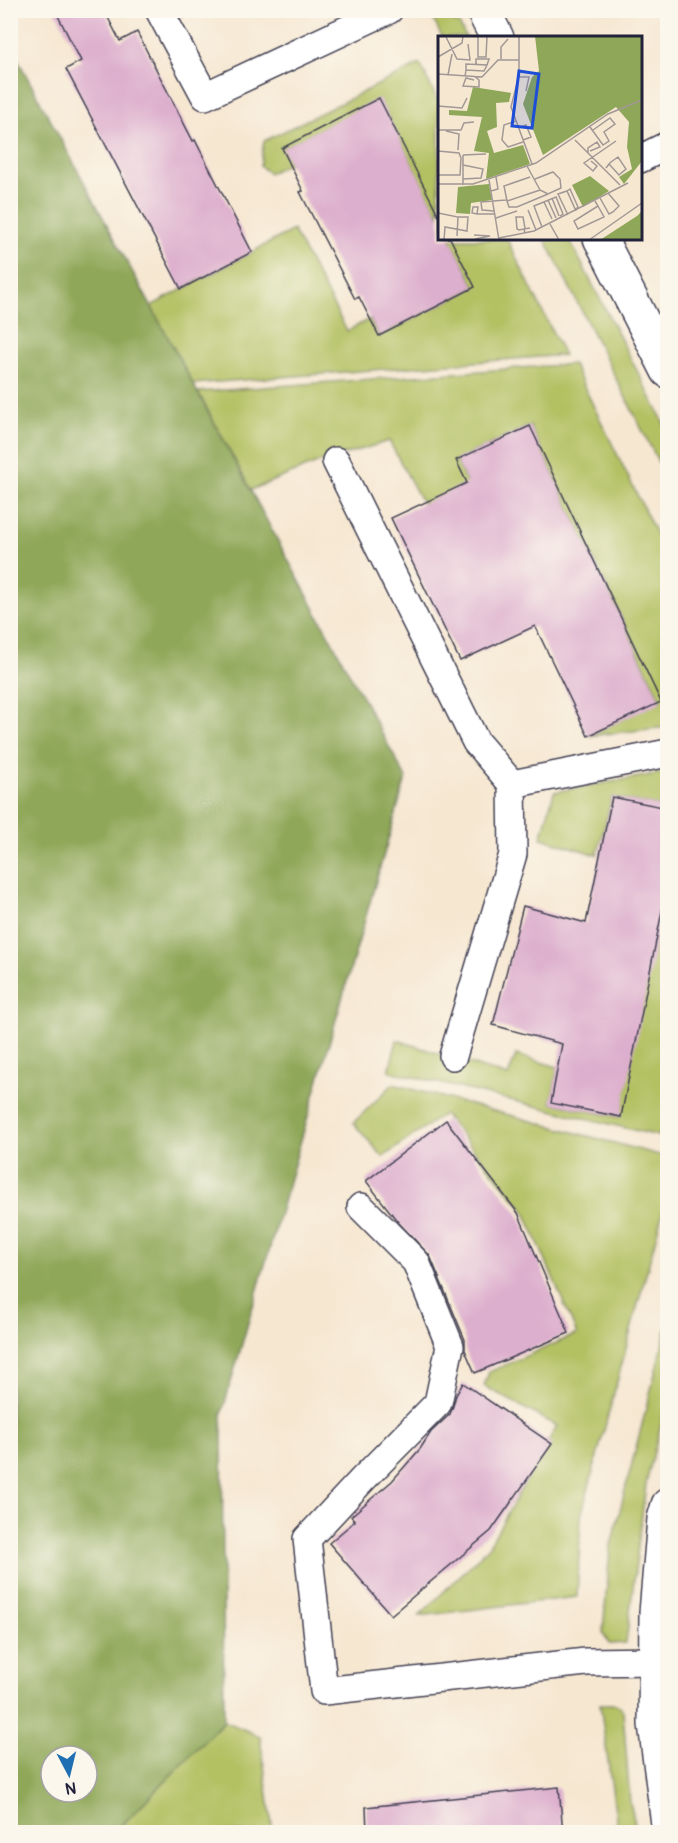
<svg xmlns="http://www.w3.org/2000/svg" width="678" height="1843" viewBox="0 0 678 1843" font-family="Pangolin,sans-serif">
<rect width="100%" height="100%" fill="#fbf7ec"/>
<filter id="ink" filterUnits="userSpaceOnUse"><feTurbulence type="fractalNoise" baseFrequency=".0167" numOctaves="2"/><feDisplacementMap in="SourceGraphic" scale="12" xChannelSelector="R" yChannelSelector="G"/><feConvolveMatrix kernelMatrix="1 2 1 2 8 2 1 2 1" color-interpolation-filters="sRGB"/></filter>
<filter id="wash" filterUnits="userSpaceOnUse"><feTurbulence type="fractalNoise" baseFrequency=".008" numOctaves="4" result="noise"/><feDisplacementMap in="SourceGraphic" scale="24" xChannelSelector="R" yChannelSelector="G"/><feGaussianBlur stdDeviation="1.35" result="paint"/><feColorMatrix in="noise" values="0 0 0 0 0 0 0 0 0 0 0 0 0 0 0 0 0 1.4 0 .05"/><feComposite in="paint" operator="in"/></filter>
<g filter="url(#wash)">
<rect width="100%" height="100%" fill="#f6e7d1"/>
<g fill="#b4c163" stroke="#6b724f" stroke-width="1.5">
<path d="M 442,16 L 459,24 L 466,37 L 442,37 L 433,19 Z"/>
<path d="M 420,64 L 439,103 L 439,217 L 379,99 L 283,148 L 290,163 L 269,173 L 260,166 L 264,141 Z"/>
<path d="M 293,230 L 347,331 L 370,319 L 379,336 L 475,287 L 450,239 L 507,239 L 564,355 L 193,384 L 151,306 Z"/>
<path d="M 545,239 L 569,239 L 662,419 L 667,431 L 667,479 Z"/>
<path d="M 573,364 L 667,556 L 667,727 L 588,736 L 661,701 L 530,426 L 456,460 L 491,534 L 423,504 L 389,441 L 317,463 L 251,490 L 198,392 Z"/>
<path d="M 667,772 L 667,808 L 612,797 L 597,855 L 541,838 L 554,792 Z"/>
<path d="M 667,881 L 667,1138 L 389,1071 L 397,1040 L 508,1076 L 516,1055 L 558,1067 L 551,1103 L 620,1117 Z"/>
<path d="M 393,1084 L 667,1157 L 667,1196 L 581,1516 L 577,1597 L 419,1616 L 487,1549 L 557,1426 L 484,1386 L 489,1372 L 577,1334 L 524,1210 L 444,1114 L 383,1157 L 353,1123 Z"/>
<path d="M 667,1327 L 667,1400 L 646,1484 L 626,1643 L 609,1644 L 603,1632 L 610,1549 Z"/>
<path d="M 600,1704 L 616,1704 L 623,1711 L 630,1802 L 637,1832 L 618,1832 Z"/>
<path d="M 224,1721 L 260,1736 L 273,1832 L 115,1832 Z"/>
</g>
<path fill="#8fa759" stroke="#58644a" stroke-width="1.5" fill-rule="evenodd" d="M 10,45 L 406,778 L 222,1413 L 224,1721 L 115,1832 L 11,1832 ZM 51,1756 L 87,1756 L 87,1792 L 51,1792 Z"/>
<g id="blocks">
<g fill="#ddafce">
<path d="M 55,10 L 104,10 L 120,41 L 137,32 L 193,141 L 195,140 L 252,252 L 181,289 L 66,69 L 81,61 Z"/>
<path d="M 379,98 L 440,218 L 440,238 L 450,238 L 475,287 L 379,336 L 359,297 L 355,299 L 300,192 L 303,191 L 282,148 Z"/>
<path d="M 530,426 L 661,702 L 588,736 L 535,626 L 460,661 L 391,518 L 467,483 L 456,460 Z"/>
<path d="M 612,797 L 668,808 L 668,881 L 621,1117 L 551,1103 L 562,1044 L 493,1025 L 523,906 L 586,923 Z"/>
<path d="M 446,1120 L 518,1213 L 569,1333 L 475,1373 L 465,1350 L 465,1340 L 430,1256 L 398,1222 L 366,1181 Z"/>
<path d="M 463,1383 L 552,1444 L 491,1531 L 391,1615 L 329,1543 L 355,1521 L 351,1516 L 392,1481 L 420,1449 L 431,1432 L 450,1414 L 453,1406 L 456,1395 Z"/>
<path d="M 559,1787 L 563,1833 L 367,1833 L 366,1807 Z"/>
</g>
</g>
</g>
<g filter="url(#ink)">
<use href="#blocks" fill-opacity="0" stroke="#424052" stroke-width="1.5"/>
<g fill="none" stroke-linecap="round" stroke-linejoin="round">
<defs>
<g id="lane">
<path d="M 159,10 L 205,96 L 389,10"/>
<path d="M 640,159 L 668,145"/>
<path d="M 336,461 L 476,742 L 512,784"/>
<path d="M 453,1056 L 513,854 L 512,784 L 668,753"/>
<path d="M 361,1207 L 416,1262 L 450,1346 L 438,1403 L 363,1479 L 307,1539 L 324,1691 L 586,1662 L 656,1661"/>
</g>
<g id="street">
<path d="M 483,10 L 497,38"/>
<path d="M 600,238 L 668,371"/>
<path d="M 668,1505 L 664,1519 L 656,1613 L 655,1724 L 668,1824"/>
</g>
</defs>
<use href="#lane" stroke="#424052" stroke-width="30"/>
<use href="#street" stroke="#424052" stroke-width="36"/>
<use href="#lane" stroke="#fff" stroke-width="27"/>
<use href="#street" stroke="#fff" stroke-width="33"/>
</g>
</g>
<g transform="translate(438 36)">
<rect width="204" height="204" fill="#f6e7d1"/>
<path d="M 97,0 L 204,0 L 204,125 L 186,148 L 181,141 L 194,133 L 189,111 L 191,86 L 178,71 L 105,119 L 85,68 L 94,41 L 101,35 ZM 35,51 L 73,57 L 71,66 L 58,67 L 59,91 L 49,95 L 56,117 L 85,109 L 92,128 L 48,143 L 51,117 L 36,115 L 44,81 L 11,79 L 11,74 L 29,75 ZM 152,140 L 171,155 L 145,171 L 134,149 ZM 51,148 L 54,164 L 33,167 L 32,178 L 18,177 L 20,151 ZM 204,175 L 204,204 L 162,204 L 199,180 Z" fill="#8fa759"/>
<path fill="none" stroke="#a19895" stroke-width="1.5" d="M 40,0 L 40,21 L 48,21 L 49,0M 81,0 L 81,39 L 73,71 L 94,128M 8,1 L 19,23 L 32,24 L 30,8M 0,21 L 24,7 L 25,0M 63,23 L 63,11 L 70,3M 38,29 L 38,23 L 51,23 L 49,29M 0,38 L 44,41 L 60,24 L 81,24M 10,39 L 14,18M 27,40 L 28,34 L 46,35 L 49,29 L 28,28 L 28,34M 81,41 L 91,41 L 88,55M 36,44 L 28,42 L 25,50 L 41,51 L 41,44 L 36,40M 0,70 L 24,72 L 29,62M 78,85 L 66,89 L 64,104 L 70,111 L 85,106M 152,91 L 165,109 L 171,105 L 166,96 L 177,88 L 172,82 L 155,94M 80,92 L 88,89 L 93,101 L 85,104M 0,94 L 23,94 L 26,87 L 36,86M 8,95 L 21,98 L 20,114M 137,104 L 182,149M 0,115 L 21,117 L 23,122 L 22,139 L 0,139M 150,118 L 150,112 L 159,106 L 162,111 L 152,115M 25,119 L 48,118M 153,125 L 159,130 L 155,135 L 146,127 L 178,105M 89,130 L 102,154 L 69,165 L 66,150 L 92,141M 168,132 L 171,128 L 173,126 L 180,121 L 188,133 L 181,139 L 171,128M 25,143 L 43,142 L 45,133 L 25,129M 97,143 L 115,136 L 122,143 L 123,152 L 110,158 L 102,154M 51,144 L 61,204M 0,148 L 35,148 L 98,127 L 170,78 L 204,64M 25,149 L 25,119M 53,155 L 60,153 L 58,141M 129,155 L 132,153 L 140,171 L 137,174M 114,162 L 121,180M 162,162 L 171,178 L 175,176 L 181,170 L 170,157M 110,164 L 118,182M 69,165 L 71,171 L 79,171 L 110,158M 157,165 L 160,170 L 166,181 L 140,193 L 136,185 L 160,170M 106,166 L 114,183M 90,174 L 98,194M 56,175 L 44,174 L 43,166 L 68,164M 0,177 L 20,181 L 19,200M 39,178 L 40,171 L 35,171 L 34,177 L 39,178 L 57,178M 130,179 L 120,158 L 129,155 L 138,175M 58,182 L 79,175M 112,188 L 121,204M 104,191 L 96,170 L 118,161 L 125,178 L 122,180M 87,197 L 86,193 L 87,192 L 85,181 L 78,181 L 79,193 L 81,194 L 86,193 L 92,192M 36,199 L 52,200 L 37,203M 61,202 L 96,195 L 190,147M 6,204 L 7,191 L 29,195 L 30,181 L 20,181M 151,204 L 204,167"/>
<path fill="#1d4ed8" fill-opacity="0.15" stroke="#1d4ed8" stroke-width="3" d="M 81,35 L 101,38 L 94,92 L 74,90 Z"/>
<rect width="204" height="204" fill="none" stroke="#22223b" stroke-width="3"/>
</g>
<rect width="678" height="1843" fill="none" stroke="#fbf7ec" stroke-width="36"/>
<g transform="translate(69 1774) rotate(173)"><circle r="28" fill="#fbf7ec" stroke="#a4a2a5" stroke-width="1.5"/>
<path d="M0-4.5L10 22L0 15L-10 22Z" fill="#1f6fb2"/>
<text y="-9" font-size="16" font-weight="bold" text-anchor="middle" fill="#22223b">N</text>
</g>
</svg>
